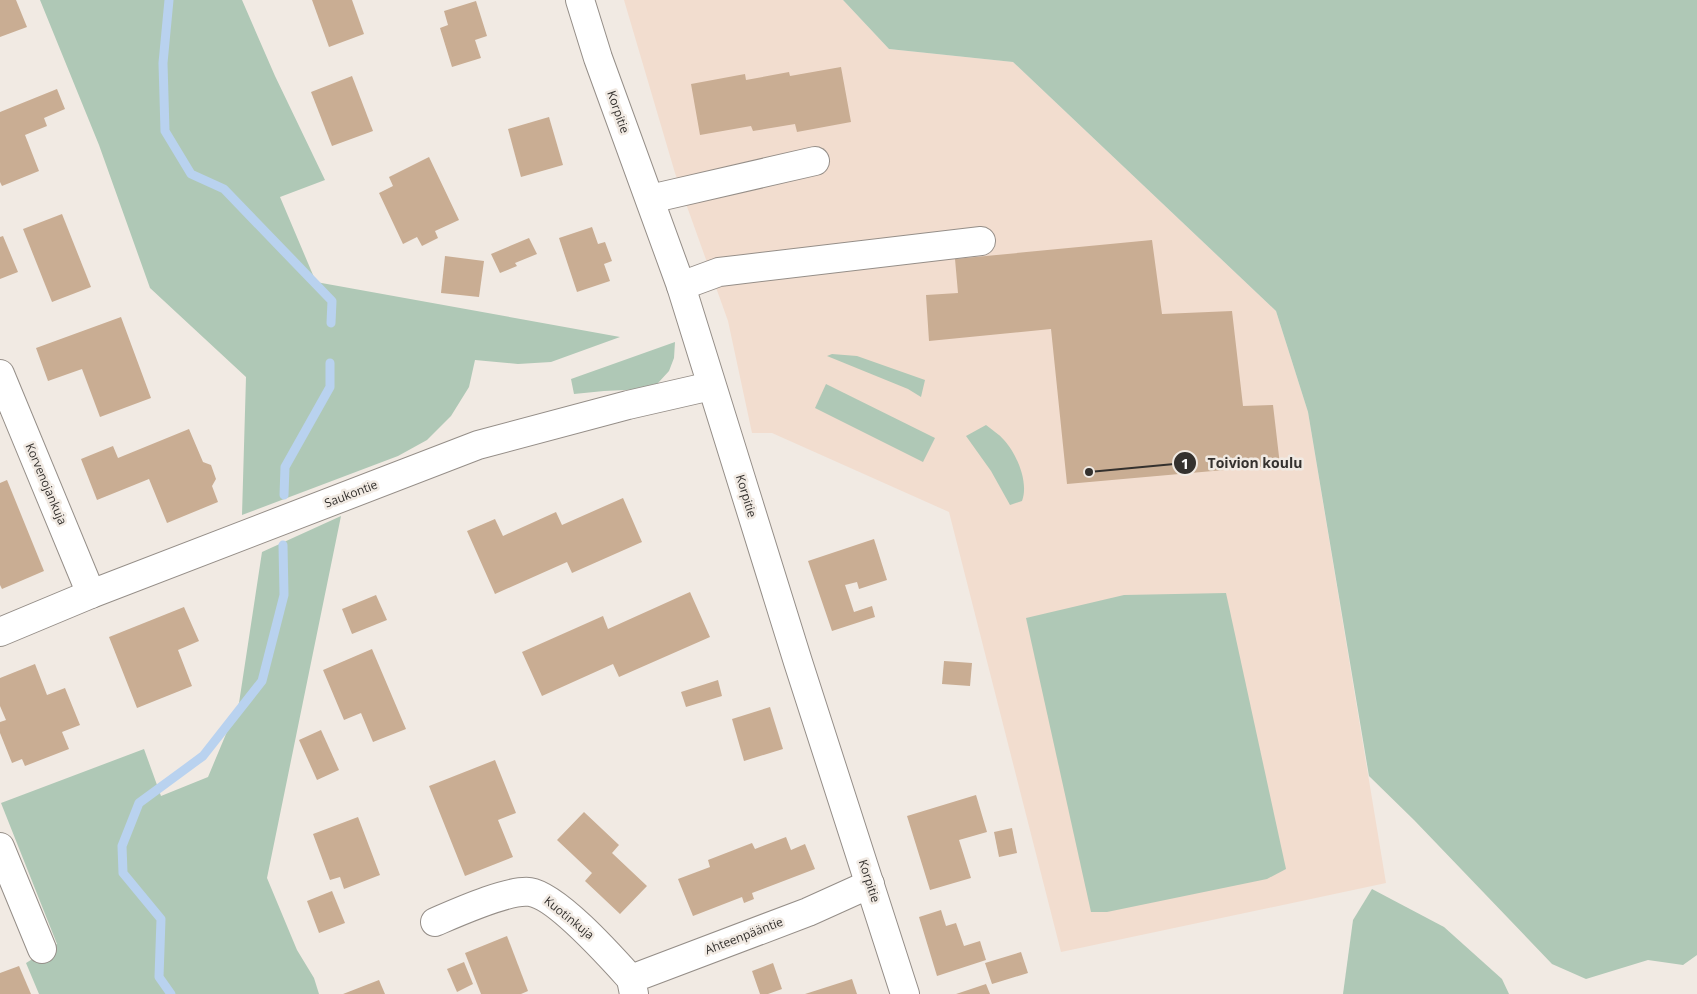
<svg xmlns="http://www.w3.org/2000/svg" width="1697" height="994" viewBox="0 0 1697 994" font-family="'Open Sans',sans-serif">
<rect width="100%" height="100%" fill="#f1eae3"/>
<path fill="#f2ddcf" d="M 624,0 L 843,0 L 889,49 L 1013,62 L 1276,311 L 1308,412 L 1386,883 L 1061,952 L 949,512 L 772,433 L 752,433 L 728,321 L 675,173 Z"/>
<g fill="#afc8b6">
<path d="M 40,0 L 242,0 L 275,76 L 325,180 L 280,197 L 316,282 L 620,337 L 551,362 L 518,364 L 475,360 L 469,387 L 451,416 L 427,440 L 398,456 L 242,515 L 246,377 L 150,288 L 99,145 Z"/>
<path d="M 843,0 L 1697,0 L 1697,955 L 1683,965 L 1648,960 L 1586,979 L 1552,964 L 1414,820 L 1369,776 L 1308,412 L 1276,311 L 1013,62 L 889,49 Z"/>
<path d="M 675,342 L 674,358 L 669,371 L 658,383 L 647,389 L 604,391 L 574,394 L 571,379 Z"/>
<path d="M 832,354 L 857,356 L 925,380 L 921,397 L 908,389 L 827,356 Z"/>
<path d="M 826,384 L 935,438 L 923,462 L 815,408 Z"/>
<path d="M 986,425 C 992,430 999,434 1004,440 C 1017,454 1029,483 1022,501 L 1010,505 L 991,471 L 966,436 Z"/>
<path d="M 341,516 L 267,878 L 297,950 L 314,978 L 319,994 L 39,994 L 26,963 L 57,944 L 1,803 L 144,749 L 161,796 L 208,777 L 239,703 L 262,552 Z"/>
<path d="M 1226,593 L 1286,869 L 1267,879 L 1107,912 L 1091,912 L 1026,618 L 1124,595 Z"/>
<path d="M 1372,889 L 1444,927 L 1502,979 L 1509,994 L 1343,994 L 1353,920 Z"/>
</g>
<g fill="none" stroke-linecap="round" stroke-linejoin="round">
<g stroke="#b9d2ef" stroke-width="9">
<path d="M 169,0 L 163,63 L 165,131 L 191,174 L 224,189 L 332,301 L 331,323"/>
<path d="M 284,495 L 285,467 L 330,387 L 330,363"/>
<path d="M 171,994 L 159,977 L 161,919 L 123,873 L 122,846 L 139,803 L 203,756 L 262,681 L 284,595 L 283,545"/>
</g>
</g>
<g fill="#c9ad93">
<path d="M 0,0 L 16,0 L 27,27 L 0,37 Z"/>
<path d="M 312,0 L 352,0 L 364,34 L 329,47 Z"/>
<path d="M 476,1 L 487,36 L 475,40 L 481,58 L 452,67 L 440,28 L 448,25 L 444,11 Z"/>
<path d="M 841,67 L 851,122 L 797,132 L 795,124 L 753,131 L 751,126 L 700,135 L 691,84 L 745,74 L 746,80 L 789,72 L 790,76 Z"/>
<path d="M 352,76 L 373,131 L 332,146 L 311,92 Z"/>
<path d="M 57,89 L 65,109 L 44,118 L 47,126 L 25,135 L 39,171 L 2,186 L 0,182 L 0,112 Z"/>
<path d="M 549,117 L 563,165 L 521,177 L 508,129 Z"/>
<path d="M 429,157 L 459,220 L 435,231 L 438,238 L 422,246 L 417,237 L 403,244 L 379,193 L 393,186 L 389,177 Z"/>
<path d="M 62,214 L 91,287 L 52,302 L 23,229 Z"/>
<path d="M 592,227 L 598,244 L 605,242 L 612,261 L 604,264 L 610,281 L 577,292 L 559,238 Z"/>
<path d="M 3,236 L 18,272 L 0,279 L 0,237 Z"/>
<path d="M 529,238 L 537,254 L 515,263 L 517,266 L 500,273 L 491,254 Z"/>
<path d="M 1152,240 L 1162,314 L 1232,311 L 1243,406 L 1273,405 L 1280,465 L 1067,484 L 1051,329 L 929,341 L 926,295 L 958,293 L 955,259 Z"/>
<path d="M 445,256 L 484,261 L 479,297 L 441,293 Z"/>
<path d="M 121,317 L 151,398 L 100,417 L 82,369 L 48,381 L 36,348 Z"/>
<path d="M 189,429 L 203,462 L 211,465 L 216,479 L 212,486 L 218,502 L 167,523 L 149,479 L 97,500 L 81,459 L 113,446 L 118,458 Z"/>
<path d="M 7,480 L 44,571 L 2,589 L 0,585 L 0,483 Z"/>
<path d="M 623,498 L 642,542 L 572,573 L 567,562 L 495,594 L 467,531 L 495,519 L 503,536 L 556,512 L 562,525 Z"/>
<path d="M 874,539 L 887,580 L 859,589 L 857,582 L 845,585 L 854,612 L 872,606 L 875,617 L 832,631 L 808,561 Z"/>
<path d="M 690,592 L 710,637 L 619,677 L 613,664 L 542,696 L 522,652 L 603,616 L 608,629 Z"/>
<path d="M 376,595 L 387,620 L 352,634 L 342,609 Z"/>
<path d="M 184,607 L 199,641 L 178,650 L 192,686 L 137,708 L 109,637 Z"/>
<path d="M 372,649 L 406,729 L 373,742 L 361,713 L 344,720 L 323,670 Z"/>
<path d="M 944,661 L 972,663 L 970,686 L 942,684 Z"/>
<path d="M 35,664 L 47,695 L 65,688 L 80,725 L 62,732 L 69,749 L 25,766 L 22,759 L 12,763 L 0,733 L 0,722 L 6,720 L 0,706 L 0,678 Z"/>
<path d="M 718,680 L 722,696 L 686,707 L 681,692 Z"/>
<path d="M 770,707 L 783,749 L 744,761 L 732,719 Z"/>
<path d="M 321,730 L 339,770 L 317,780 L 299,740 Z"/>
<path d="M 495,760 L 516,813 L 498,820 L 513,857 L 465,876 L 429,786 Z"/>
<path d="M 976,795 L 987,832 L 959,840 L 971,878 L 930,890 L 907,816 Z"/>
<path d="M 584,812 L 619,845 L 612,853 L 647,886 L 620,914 L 585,881 L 592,873 L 557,840 Z"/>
<path d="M 358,817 L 380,875 L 344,889 L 340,877 L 330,880 L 313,834 Z"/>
<path d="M 1012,828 L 1017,853 L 999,857 L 994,832 Z"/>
<path d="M 786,837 L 791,850 L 805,844 L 815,869 L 752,893 L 754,899 L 744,903 L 742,897 L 693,916 L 678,879 L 710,867 L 708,860 L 752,843 L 755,849 Z"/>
<path d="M 332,891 L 345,923 L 319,933 L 307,901 Z"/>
<path d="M 941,910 L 946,926 L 956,923 L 964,946 L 980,941 L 986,960 L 937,976 L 919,917 Z"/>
<path d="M 507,936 L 528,991 L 521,994 L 481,994 L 465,953 Z"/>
<path d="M 1021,952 L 1028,973 L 992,984 L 985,963 Z"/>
<path d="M 464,962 L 473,984 L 457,992 L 447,969 Z"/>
<path d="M 773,963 L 782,989 L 768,994 L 760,994 L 752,971 Z"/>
<path d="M 19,966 L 31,994 L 0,994 L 0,973 Z"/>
<path d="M 852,979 L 857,994 L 805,994 Z"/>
<path d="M 379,980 L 385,994 L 343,994 Z"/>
<path d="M 986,984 L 990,994 L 956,994 Z"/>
</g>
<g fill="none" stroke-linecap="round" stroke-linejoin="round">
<defs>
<g id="minor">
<path d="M 580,0 L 598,58 L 681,286 L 798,662 L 905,994"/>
<path d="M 650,199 L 815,161"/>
<path d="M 681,286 L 719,272 L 981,241"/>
<path d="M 0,374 L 91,594"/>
<path d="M 0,632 L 91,594 L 478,445 L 628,405 L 711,386"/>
<path d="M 0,847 L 42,949"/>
<path d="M 435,922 C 456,913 509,889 530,892 C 557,896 612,958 631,979"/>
<path d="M 634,994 L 631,979 L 808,912 L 870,884"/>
</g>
</defs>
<use href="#minor" stroke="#958e88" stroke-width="30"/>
<use href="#minor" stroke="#fff" stroke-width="28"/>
</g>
<g text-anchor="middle" stroke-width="5" stroke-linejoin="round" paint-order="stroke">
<g font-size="12" fill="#34312e" stroke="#f1eae3">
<text transform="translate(618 112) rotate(71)" y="4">Korpitie</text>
<text transform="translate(46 484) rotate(67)" y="4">Korvenojankuja</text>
<text transform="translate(351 494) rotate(-21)" y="4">Saukontie</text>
<text transform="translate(746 496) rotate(73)" y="4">Korpitie</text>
<text transform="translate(869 881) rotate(72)" y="4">Korpitie</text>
<text transform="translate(569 918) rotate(39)" y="4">Kuotinkuja</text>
<text transform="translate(744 936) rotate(-21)" y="4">Ahteenpääntie</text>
</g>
</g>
<path fill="none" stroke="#34312e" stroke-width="2" d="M1089 472L1185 463"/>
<g fill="#34312e" stroke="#f1eae3" stroke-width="2">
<circle cx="1089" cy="472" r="5"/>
<circle cx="1185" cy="463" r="12"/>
</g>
<g font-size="15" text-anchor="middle" font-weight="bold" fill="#fff">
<text x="1185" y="469">1</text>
</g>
<g font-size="14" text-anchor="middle" font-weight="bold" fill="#34312e" stroke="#f1eae3" stroke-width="5" stroke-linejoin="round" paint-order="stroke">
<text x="1255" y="468">Toivion koulu</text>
</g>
</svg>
